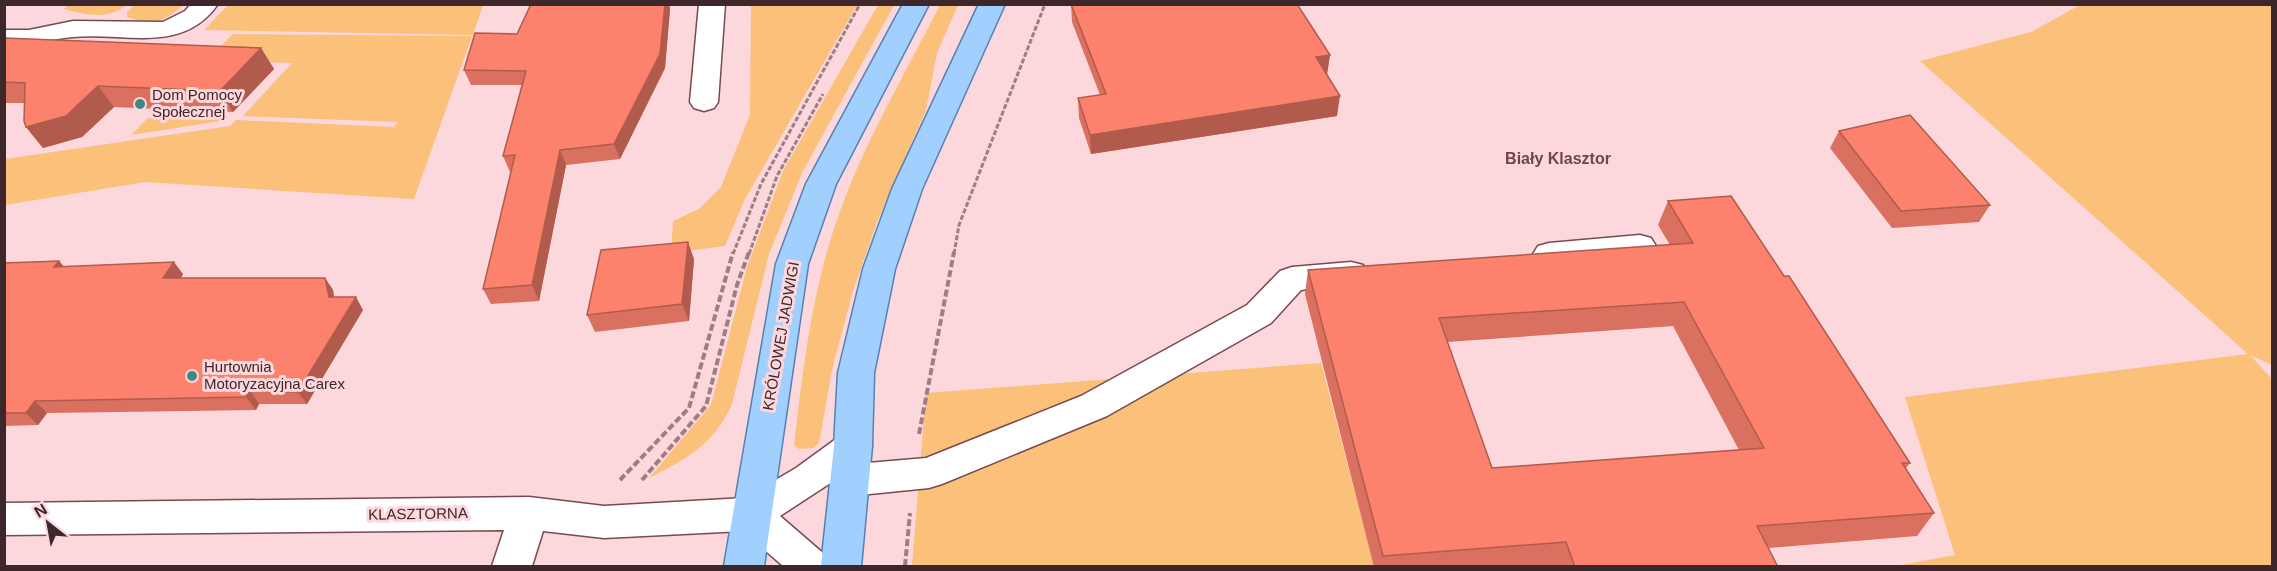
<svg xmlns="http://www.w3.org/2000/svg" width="2277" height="571" viewBox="0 0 2277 571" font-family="Helvetica,sans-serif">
<rect width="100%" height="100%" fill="#fcd7db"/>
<g fill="#fbc079">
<path d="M 68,5 L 68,4 L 126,5 C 110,20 84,15 64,9 Z"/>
<path d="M 134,5 L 134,4 L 183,5 C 164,22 152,26 127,17 L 127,12 Z"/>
<path d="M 228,5 L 228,4 L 483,5 L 473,35 L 204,30 Z"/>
<path d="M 751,5 L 857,5 L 745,199 L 725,246 L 671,253 L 673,221 L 699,209 L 721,187 L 750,115 Z"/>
<path d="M 878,5 L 894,5 L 803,171 L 769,254 L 732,404 C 714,444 687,459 649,478 L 711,405 L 747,267 L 783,171 Z"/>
<path d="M 940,5 L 958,5 L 937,53 L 926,110 L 877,222 L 853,291 L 833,365 L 819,443 L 813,448 L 799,449 L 794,445 C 803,368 812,290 838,217 C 864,143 905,74 940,5 Z"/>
<path d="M 2080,5 L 2272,5 L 2272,365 L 2250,355 L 2272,379 L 2272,566 L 1896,566 L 1955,555 L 1905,397 L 2248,354 L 1920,61 L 2031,32 Z"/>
<path d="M 233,34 L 472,36 L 414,199 L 145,182 L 5,205 L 5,159 L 230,126 L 236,120 L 394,127 L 398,122 L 243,116 L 292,63 L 207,60 Z"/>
<path d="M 148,118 L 227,120 L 131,135 Z"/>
<path d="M 1321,363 L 1374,566 L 912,566 L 926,393 Z"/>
</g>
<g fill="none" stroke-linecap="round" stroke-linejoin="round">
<defs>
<g id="minor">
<path d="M 191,4 L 218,4 C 183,55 124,32 73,37 C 49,39 30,46 4,46 L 4,30 L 29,30 L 73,21 L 163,22 L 185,11 Z"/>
<path d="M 699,4 L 725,4 L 718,102 L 714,108 L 704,111 L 694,108 L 690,102 Z"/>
<path d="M 1640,235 L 1651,238 L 1656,246 L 1651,254 L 1640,257 L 1549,265 L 1538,262 L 1533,254 L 1538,246 L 1549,243 Z"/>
<path d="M 1351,262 L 1363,265 L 1367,273 L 1363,281 L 1301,290 L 1271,323 L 1107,416 L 942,484 L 929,488 L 850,496 L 837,491 L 832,482 L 780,516 L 824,554 L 830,566 L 783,566 L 743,531 L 604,538 L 543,531 L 532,566 L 492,566 L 504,530 L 4,535 L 4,503 L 529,497 L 604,506 L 745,498 L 796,468 L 840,436 L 853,431 L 866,436 L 872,446 L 866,456 L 856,464 L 926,458 L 1081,396 L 1247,305 L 1280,271 L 1292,267 Z"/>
</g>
<g id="major">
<path d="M 903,4 L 929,4 L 836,184 L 808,264 L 764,566 L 724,566 L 776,264 L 806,184 Z"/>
<path d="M 979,4 L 1005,4 L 922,189 L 895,269 L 874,373 L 872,446 L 861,566 L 821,566 L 834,446 L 838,373 L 863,269 L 892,189 Z"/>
</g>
</defs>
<use href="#minor" stroke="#7a4850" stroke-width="3"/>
<use href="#major" stroke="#5780b4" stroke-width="3"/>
<g stroke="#9d7f83" stroke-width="3" stroke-dasharray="5 2" stroke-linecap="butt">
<path d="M 733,254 L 761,184 L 860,4"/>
<path d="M 749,254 L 777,176 L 823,94"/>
<path d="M 954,254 L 959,225 L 1045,4"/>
</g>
<g stroke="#9d7f83" stroke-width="4" stroke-dasharray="7 3" stroke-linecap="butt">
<path d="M 919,434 L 954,252"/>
<path d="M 620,480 L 689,408 L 733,252"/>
<path d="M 642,480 L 706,406 L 737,285 L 749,252"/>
<path d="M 905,566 L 910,513"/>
</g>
<use href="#minor" fill="#fff" fill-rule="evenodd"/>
<use href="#major" fill="#a2d0fe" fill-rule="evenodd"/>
</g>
<g fill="#da705f" fill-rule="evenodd">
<path d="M 665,4 L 669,4 L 670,9 L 665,68 L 620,159 L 566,165 L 539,301 L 491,304 L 483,289 L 511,171 L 510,172 L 503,156 L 522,85 L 471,85 L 464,70 L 517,34 Z"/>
<path d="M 1071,4 L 1330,55 L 1327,74 L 1337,116 L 1091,154 L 1079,118 L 1078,98 L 1100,95 L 1072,22 Z"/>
<path d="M 4,38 L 261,48 L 274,69 L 233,112 L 114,107 L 82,137 L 43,148 L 26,127 L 24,103 L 4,103 Z"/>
<path d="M 1839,131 L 1990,205 L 1979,222 L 1892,228 L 1830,148 Z"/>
<path d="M 1668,201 L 1910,463 L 1906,468 L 1934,513 L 1917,536 L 1768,548 L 1778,567 L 1556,567 L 1556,565 L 1539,567 L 1374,567 L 1305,294 L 1308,270 L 1670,245 L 1658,225 ZM 1673,326 L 1739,450 L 1492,468 L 1447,342 Z"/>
<path d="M 694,259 L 689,321 L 595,332 L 587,315 Z"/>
<path d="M 59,261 L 64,267 L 183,274 L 181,278 L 325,278 L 333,290 L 334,297 L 363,310 L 307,404 L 259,404 L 256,410 L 47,413 L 38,425 L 4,426 L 4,263 Z"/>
</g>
<g fill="#b15b4d">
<path d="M 665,4 L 669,4 L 670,9 L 665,68 L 620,159 L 614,144 Z"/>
<path d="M 261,48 L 274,69 L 233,112 L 220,91 Z"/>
<path d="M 1330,55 L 1327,74 L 1314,76 L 1316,57 Z"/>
<path d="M 98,86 L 114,107 L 82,137 L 43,148 L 26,127 Z"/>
<path d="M 1340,96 L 1337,116 L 1091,154 L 1090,135 Z"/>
<path d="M 560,150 L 566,165 L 539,301 L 532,285 Z"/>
<path d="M 688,242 L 694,259 L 689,321 L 682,304 Z"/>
<path d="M 59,261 L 70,274 L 54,267 Z"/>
<path d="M 174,262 L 183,274 L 172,291 L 163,278 Z"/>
<path d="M 325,278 L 333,290 L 336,310 L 329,297 Z"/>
<path d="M 356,297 L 363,310 L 307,404 L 298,392 Z"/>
<path d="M 250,391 L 259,404 L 256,410 L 246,397 Z"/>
<path d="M 35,401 L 47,413 L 38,425 L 26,413 Z"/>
</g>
<g fill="#fd826e" stroke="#b15b4d" stroke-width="1.5" fill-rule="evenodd">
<path d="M 531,4 L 665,4 L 660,54 L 614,144 L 560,150 L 532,285 L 483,289 L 515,155 L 503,156 L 526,71 L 464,70 L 475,33 L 517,34 Z"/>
<path d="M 1071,4 L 1297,4 L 1330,55 L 1316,57 L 1340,96 L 1090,135 L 1078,98 L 1106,94 Z"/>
<path d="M 4,38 L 261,48 L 220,91 L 98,86 L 66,116 L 26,127 L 24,121 L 25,83 L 4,82 Z"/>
<path d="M 1910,115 L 1990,205 L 1901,211 L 1839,131 Z"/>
<path d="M 1731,196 L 1784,276 L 1789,276 L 1910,463 L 1902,463 L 1934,513 L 1757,526 L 1778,567 L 1575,567 L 1566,542 L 1383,556 L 1308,270 L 1693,243 L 1668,201 ZM 1684,302 L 1764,448 L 1492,468 L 1439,318 Z"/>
<path d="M 688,242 L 682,304 L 587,315 L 601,250 Z"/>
<path d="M 59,261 L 54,267 L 174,262 L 163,278 L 325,278 L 329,297 L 356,297 L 298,392 L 250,391 L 246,397 L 35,401 L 26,413 L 4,413 L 4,263 Z"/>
</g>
<g fill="#408884" stroke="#fcd7db" stroke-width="2">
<circle cx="140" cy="104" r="6"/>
<circle cx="192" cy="376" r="6"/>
</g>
<g text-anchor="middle" stroke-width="6" stroke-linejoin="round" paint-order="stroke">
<g font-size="15" fill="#3e272a" stroke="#fcd7db" text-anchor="start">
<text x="152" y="100">Dom Pomocy<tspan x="152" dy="17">Społecznej</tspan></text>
<text x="204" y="372">Hurtownia<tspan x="204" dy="17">Motoryzacyjna Carex</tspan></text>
</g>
<g font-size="15" fill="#3e272a" stroke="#fcd7db">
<text transform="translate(781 336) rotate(-80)" y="5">KRÓLOWEJ JADWIGI</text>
<text transform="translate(418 514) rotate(-1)" y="5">KLASZTORNA</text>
</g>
<g font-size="16" font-weight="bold" fill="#74434b" stroke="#fcd7db">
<text x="1558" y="164">Biały Klasztor</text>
</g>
</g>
<rect width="2277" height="571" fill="none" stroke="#3e272a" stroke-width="12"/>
<g transform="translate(48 523) rotate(329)" stroke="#fcd7db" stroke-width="4.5" paint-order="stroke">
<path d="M0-4.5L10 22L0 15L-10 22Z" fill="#3e272a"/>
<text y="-9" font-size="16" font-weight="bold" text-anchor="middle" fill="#3e272a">N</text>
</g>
</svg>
